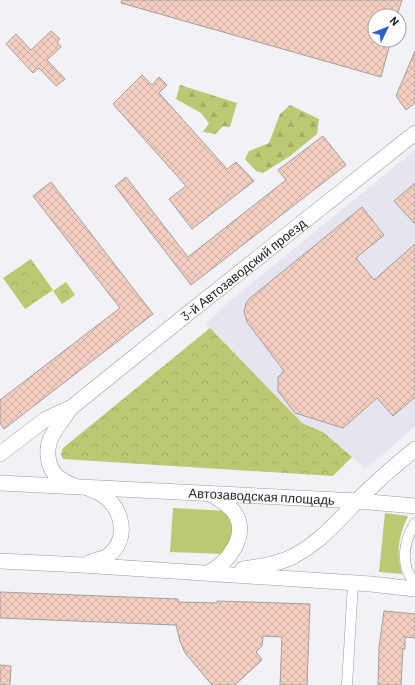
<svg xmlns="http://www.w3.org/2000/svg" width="415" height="685" viewBox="0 0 415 685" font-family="Barlow,sans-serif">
<defs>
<pattern id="forest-firs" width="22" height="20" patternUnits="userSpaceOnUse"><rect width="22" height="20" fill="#bbc972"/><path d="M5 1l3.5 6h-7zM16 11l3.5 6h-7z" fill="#a0ac63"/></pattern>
<pattern id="park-crowns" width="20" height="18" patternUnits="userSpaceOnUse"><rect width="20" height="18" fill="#bbc972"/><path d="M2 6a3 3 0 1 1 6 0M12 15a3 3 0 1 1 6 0" fill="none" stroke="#a0ac63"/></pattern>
<pattern id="building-cross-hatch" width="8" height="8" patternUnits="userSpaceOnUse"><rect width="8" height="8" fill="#f4cfc1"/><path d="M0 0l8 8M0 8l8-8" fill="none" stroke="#d1b1a6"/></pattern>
</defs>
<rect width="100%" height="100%" fill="#f2f1f5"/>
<path fill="#e6e5ef" d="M 415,150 L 415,426 L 366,469 L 323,432 L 302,423 L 206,324 L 230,301 Z"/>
<g fill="#bbc972">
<path d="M 173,508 L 228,511 L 236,527 L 226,554 L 170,552 Z"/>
<path d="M 385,513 L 408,516 C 398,538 396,551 402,574 L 379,572 Z"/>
</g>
<g fill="url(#forest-firs)">
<path d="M 180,85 L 237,103 L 230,127 L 223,126 L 216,134 L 203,132 L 209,123 L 201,113 L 176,99 Z"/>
<path d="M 290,105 L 319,119 L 317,134 L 290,156 L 263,173 L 256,171 L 245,159 L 249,151 L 269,143 L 280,114 Z"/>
</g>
<g fill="url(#park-crowns)">
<path d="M 31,259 L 53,290 L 25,309 L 3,278 Z"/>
<path d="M 66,282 L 75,295 L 62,304 L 53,291 Z"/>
<path d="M 210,328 L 302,423 L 323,432 L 352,457 L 333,476 L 63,459 L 61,454 L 63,448 Z"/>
</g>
<g fill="url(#building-cross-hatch)" stroke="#a29f9d">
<path d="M 122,0 L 402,0 L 397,16 L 375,16 L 375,40 L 391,40 L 381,77 L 121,3 Z"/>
<path d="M 51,31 L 60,39 L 57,42 L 61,47 L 47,60 L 65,79 L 56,86 L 39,68 L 33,73 L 6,44 L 16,34 L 31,50 Z"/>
<path d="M 415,51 L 415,103 L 406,110 L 396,96 Z"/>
<path d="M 142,75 L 152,85 L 159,77 L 167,85 L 159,93 L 227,169 L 236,162 L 254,181 L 192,229 L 169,199 L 186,186 L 113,104 Z"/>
<path d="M 323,136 L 346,165 L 191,285 L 115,186 L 126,177 L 188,257 L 286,180 L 278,170 Z"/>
<path d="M 51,182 L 153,314 L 4,429 L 0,423 L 0,400 L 120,308 L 33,196 Z"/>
<path d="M 415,183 L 415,224 L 394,201 Z"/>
<path d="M 362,207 L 384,235 L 356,258 L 374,280 L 415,244 L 415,397 L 393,416 L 377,398 L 343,428 L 295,413 L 278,391 L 278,377 L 284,371 L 247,322 L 244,312 L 246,303 L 249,299 Z"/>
<path d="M 0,592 L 178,599 L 178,602 L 217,603 L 217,601 L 310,604 L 307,685 L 280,685 L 282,637 L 263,636 L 262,646 L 256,652 L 262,660 L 235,685 L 212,685 L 185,653 L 180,641 L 176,625 L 0,618 Z"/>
<path d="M 384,611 L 415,614 L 415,638 L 405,637 L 405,649 L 403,648 L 401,685 L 378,685 L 379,648 Z"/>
<path d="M 0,665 L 11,666 L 10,685 L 0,685 Z"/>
</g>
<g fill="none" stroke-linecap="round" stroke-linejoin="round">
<defs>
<g id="street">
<path d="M 415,523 C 404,541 399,565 415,583"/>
<path d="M 347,685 L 353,583"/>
</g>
<g id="secondary">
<path d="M 71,408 C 65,416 58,425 53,434 C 45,447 46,467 58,477 C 63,481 69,484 75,486"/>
<path id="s1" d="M 0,454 L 46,419 L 72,407 L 191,311 L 415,133"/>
<path id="s2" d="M 0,483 L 358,501 L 415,506"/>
<path d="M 0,561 L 82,565 L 371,584 L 415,589"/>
<path d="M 89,563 C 95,560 104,559 109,555 C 129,539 123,510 104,496 C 100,493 95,491 90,489"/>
<path d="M 243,569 C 257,567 271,565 285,560 C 315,548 336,523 358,500 C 376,482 395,465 415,449"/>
<path d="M 208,573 C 228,563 250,535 234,512 C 228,504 219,499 210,494"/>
</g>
</defs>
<use href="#street" stroke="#9b9b9e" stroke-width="11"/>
<use href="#secondary" stroke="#9b9b9e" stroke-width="16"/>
<use href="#street" stroke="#fff" stroke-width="10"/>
<use href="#secondary" stroke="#fff" stroke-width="15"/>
</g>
<g text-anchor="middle" stroke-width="3.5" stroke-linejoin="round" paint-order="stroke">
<g font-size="13" fill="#232324" stroke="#fff">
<text dy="5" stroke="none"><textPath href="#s1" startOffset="306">3-й Автозаводский проезд</textPath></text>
<text dy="5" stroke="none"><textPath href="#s2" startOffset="262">Автозаводская площадь</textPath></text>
</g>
</g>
<g transform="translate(387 28) rotate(47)"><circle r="19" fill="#ffffff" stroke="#a7a7a7"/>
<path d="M0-3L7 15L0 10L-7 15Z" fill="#2c5ecc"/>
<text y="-6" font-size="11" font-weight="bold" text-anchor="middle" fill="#232324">N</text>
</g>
</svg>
